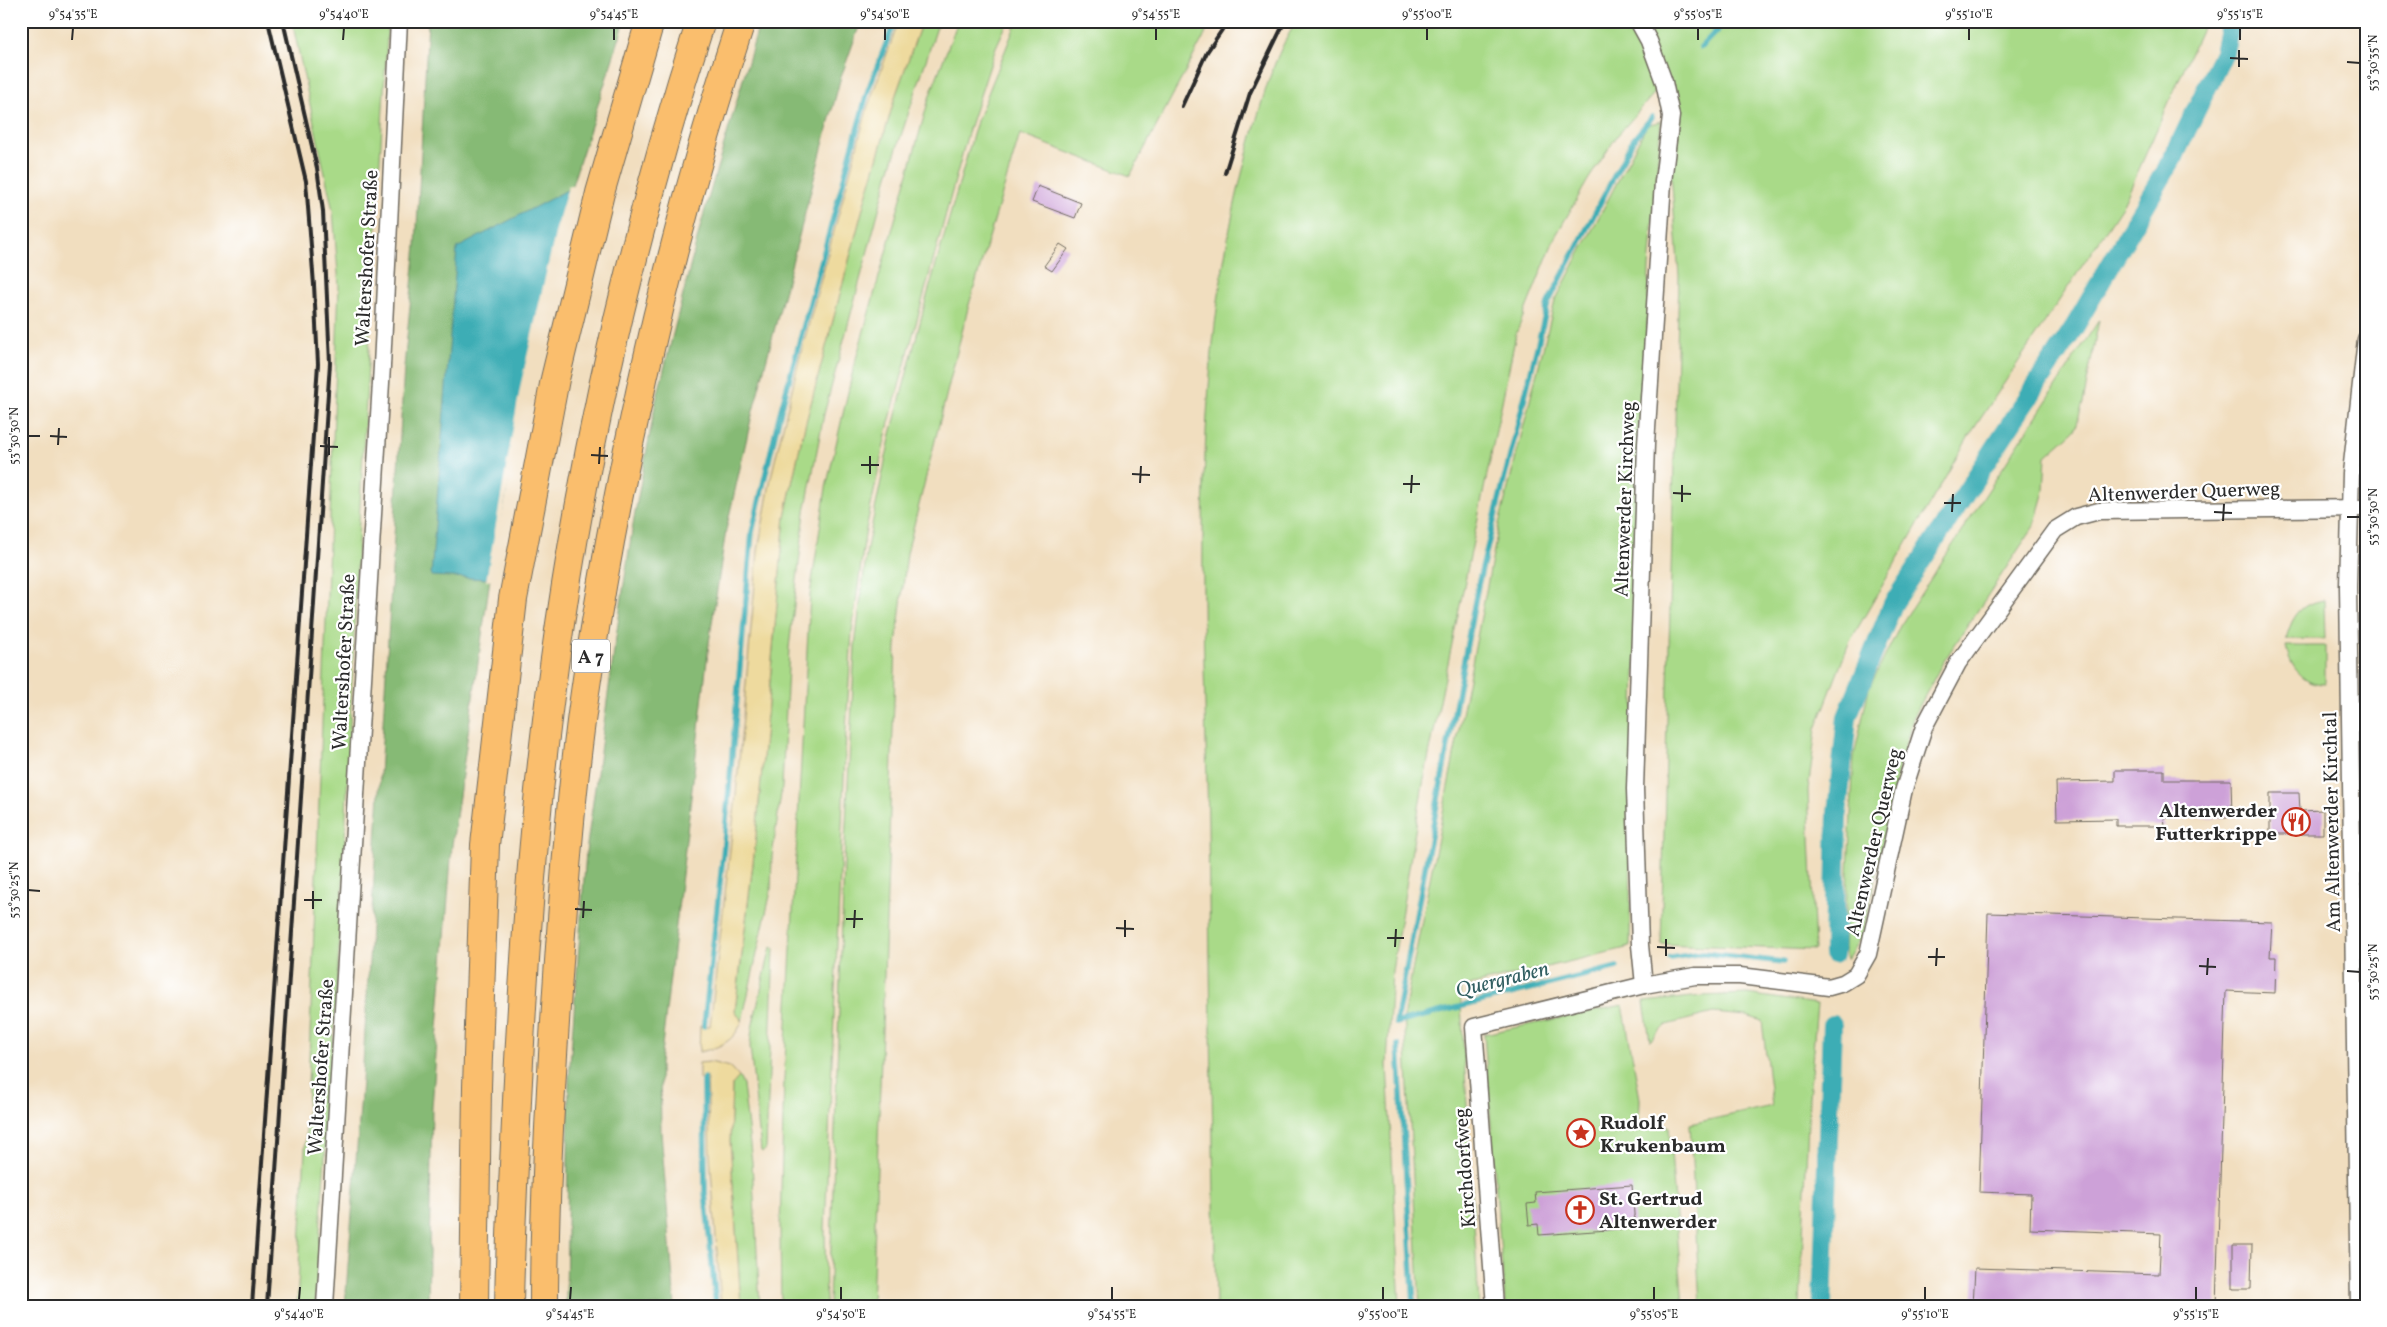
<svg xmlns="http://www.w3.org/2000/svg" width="2387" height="1327" viewBox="0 0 2387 1327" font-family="Vollkorn,serif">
<rect width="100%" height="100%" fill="#fff"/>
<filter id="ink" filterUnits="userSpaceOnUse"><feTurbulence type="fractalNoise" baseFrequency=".02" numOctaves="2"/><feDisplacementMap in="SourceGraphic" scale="10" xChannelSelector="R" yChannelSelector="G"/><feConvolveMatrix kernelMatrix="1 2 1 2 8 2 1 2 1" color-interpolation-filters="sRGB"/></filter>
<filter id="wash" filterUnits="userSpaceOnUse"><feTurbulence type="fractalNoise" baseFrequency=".0096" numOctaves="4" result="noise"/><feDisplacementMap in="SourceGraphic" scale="20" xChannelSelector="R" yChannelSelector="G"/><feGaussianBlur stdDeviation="1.12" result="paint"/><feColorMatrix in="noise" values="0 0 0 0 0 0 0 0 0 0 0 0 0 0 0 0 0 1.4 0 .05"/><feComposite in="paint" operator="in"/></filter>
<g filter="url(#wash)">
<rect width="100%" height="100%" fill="#f1debf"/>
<g fill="#a9da88" stroke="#6a825a">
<path d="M 292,21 L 388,21 L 359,522 L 342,906 L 315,1306 L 297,1306 L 307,1111 L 339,286 L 333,211 Z"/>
<path d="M 922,21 L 939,21 L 889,172 L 824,414 L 805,512 L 789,648 L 782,787 L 772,856 L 771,891 L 742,1021 L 735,1012 L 755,846 L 785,516 L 802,437 L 865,200 L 895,97 Z"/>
<path d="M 958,21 L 1008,21 L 996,47 L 969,129 L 887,430 L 865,534 L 852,632 L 846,730 L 825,1229 L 826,1306 L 781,1306 L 780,1228 L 784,1079 L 810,595 L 826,488 L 854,366 L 930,95 Z"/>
<path d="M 1017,21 L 1212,21 L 1130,176 L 1020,134 L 968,308 L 907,553 L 896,646 L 872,1306 L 829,1306 L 844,863 L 855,646 L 867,548 L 891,434 L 927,296 L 977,121 Z"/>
<path d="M 1297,21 L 2205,21 L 2124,203 L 1969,436 L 1849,643 L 1816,729 L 1808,790 L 1815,950 L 1661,944 L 1679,276 L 1664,82 L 1617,136 L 1588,180 L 1555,237 L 1516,334 L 1422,789 L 1392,971 L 1387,1065 L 1400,1306 L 1216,1306 C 1213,1145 1210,984 1208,823 C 1203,595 1188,359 1252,136 C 1263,98 1274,54 1297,21 Z"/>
<path d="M 1661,121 L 1649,268 L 1631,792 L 1630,947 L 1460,988 L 1479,1306 L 1420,1306 L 1404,1013 L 1499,524 L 1555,301 L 1647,125 Z"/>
<path d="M 2099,320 L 2083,403 L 2075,430 L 2046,456 L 2044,491 L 2034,526 L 1942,664 L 1913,718 L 1899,767 L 1863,934 L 1847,959 L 1844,948 L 1854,756 L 1869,688 L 1900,626 Z"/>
<path d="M 2324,600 L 2325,639 L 2286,639 C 2292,617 2300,603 2324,600 Z"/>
<path d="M 2286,646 L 2325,646 L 2325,684 C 2303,684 2290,667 2286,646 Z"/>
<path d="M 771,947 L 774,948 L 766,1149 L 763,1152 L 761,1151 L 750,1046 L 752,1028 Z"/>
<path d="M 1747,994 L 1817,1004 L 1809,1098 L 1800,1306 L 1700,1306 L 1690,1124 L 1772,1106 L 1762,1021 L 1747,1016 L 1713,1013 L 1666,1025 L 1650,1041 L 1644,1002 L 1702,996 Z"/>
<path d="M 1623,1005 L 1640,1099 L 1639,1128 L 1669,1126 L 1683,1306 L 1505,1306 L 1484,1034 Z"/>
<path d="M 739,1077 L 743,1085 L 752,1162 L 760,1306 L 741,1306 L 730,1141 L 732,1084 Z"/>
</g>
<g fill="#86ba74" stroke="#587250">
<path d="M 428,21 L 625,21 L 571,188 L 431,575 L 490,579 L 452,845 L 432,1107 L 428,1306 L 345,1306 L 362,1081 L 404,367 L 416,245 Z"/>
<path d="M 760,21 L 861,21 L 840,80 L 752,415 L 726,530 L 709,643 L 660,1063 L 661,1132 L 675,1306 L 566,1306 L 569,1078 L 586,852 L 617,630 L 634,518 L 656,401 L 702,220 Z"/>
</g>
<g fill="#eeda9e" stroke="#8c8264">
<path d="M 899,21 L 922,21 L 895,97 L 865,200 L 802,437 L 785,516 L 755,846 L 735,1011 L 742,1021 C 735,1041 719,1048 699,1052 L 700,1026 L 710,1026 L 735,805 L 758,551 L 771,477 L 799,360 L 868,106 Z"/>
<path d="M 710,1062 L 730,1067 L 739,1077 L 732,1085 L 730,1141 L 741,1306 L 721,1306 L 710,1155 L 707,1076 L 699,1079 L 699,1063 Z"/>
</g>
<path fill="#3cadb5" stroke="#346c70" d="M 571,188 L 527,382 L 490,579 L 431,576 L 457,248 Z"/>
<path fill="#f1debf" d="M 572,185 L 573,188 L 505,501 L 493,580 L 486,581 L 521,383 L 558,221 L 568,187 Z"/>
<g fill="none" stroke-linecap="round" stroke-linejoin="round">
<g stroke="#3cadb5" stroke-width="5.5">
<path d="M 1701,47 L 1726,21"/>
<path d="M 1670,958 L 1703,953 L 1783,962"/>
<path d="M 1617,967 L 1396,1023 L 1478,585 L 1548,303 L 1633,140 L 1652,117"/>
<path d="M 704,1026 L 723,855 L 752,532 L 779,417 L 868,90 L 895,21"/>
<path d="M 1398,1045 L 1414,1306"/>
<path d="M 704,1078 L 705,1192 L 716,1306"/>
</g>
<g stroke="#3cadb5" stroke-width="20">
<path d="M 1834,954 L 1837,813 L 1847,717 L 1893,604 L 2075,326 L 2175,154 L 2224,52 L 2231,21"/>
<path d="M 1822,1306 L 1832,1025"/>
</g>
</g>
<g id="blocks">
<g fill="#cda1d8">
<path d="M 1038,186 L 1081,203 L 1075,218 L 1032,202 Z"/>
<path d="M 1060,244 L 1068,249 L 1052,271 L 1044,266 Z"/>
<path d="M 2115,770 L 2164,770 L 2164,780 L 2231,780 L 2232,817 L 2164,818 L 2165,826 L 2116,826 L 2116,819 L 2057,820 L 2056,782 L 2115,781 Z"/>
<path d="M 2270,793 L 2299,793 L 2300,811 L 2323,810 L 2323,834 L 2270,834 Z"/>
<path d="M 1988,913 L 2272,922 L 2270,957 L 2276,957 L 2275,993 L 2226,991 L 2216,1306 L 1973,1306 L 1975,1268 L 2159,1274 L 2161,1234 L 2030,1229 L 2031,1194 L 1979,1192 Z"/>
<path d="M 1632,1185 L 1635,1228 L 1539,1235 L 1538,1224 L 1529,1225 L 1527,1204 L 1536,1203 L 1535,1192 Z"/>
<path d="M 2233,1245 L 2252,1245 L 2251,1289 L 2233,1289 Z"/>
</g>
</g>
</g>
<g filter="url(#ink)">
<use href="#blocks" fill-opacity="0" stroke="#706a5f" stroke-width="1"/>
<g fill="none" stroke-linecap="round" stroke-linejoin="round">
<defs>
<g id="street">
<path d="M 1638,21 L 1649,41 L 1664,82 L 1671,116 L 1663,182 L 1646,444 L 1635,789 L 1640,945 L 1644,985"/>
<path d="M 325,1306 L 382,366 L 399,21"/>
<path d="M 1495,1306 L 1474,1027 L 1644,985 L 1695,976 L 1740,976 L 1829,987 L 1843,983 L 1856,975 L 1868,954 L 1904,789 L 1924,727 L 1958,663 L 2055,530 L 2076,517 L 2099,511 L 2366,508"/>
<path d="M 2359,1306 L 2348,587 L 2351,473 L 2366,339"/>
</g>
<g id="highway">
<path d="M 474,1306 L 477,1087 L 485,845 L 513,599 L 555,379 L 600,193 L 650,21"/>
<path d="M 509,1306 C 510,1245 513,1184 516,1122 C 523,970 533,817 554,666 C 584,447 633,231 701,21"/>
<path d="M 544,1306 C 544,1201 550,1096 557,991 C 564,886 572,776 588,672 C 622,452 671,233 741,21"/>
</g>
</defs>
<use href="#street" stroke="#706a5f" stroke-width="19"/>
<use href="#highway" stroke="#706a5f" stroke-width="30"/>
<use href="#street" stroke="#fff" stroke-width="16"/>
<use href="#highway" stroke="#fabe6d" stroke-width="28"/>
<g stroke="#2b2b2b" stroke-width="4">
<path d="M 1182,106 L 1207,52 L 1228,21"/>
<path d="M 1225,173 L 1250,93 L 1285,21"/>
<path d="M 252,1306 L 318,364 L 314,285 L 306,181 L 268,21"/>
<path d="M 267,1306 L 330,363 L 323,211 L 317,168 L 283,21"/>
</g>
</g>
</g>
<path fill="none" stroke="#2b2b2b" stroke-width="2" d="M 72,40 L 73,28M 343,40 L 344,28M 614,40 L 614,28M 885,40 L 885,28M 1156,40 L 1156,28M 1427,40 L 1427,28M 1698,40 L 1698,28M 1969,40 L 1969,28M 2240,40 L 2240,28M 2230,58 L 2248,59M 2347,62 L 2360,63M 2239,67 L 2239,50M 28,436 L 40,436M 50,436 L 67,437M 58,445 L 59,428M 320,446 L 338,447M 329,455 L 329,437M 591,455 L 608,456M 599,464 L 600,447M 861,465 L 879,465M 870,474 L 870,456M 1132,474 L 1150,475M 1140,483 L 1141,466M 1403,484 L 1420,484M 1411,493 L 1412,475M 1673,493 L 1691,494M 1682,502 L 1682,485M 1944,503 L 1961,503M 1952,512 L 1953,494M 2214,512 L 2232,513M 2347,517 L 2360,517M 2223,521 L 2224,504M 28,890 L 40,891M 304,900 L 322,900M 313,909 L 313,891M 575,909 L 592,910M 583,918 L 584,901M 846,919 L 863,919M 854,928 L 855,910M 1116,928 L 1134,929M 1125,937 L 1125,920M 1387,938 L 1404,938M 1395,947 L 1396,929M 1657,947 L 1675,948M 1666,956 L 1666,939M 1928,957 L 1945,957M 1936,966 L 1937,948M 2199,966 L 2216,967M 2347,971 L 2360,972M 2207,975 L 2208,958M 299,1300 L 300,1287M 570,1300 L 571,1287M 841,1300 L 841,1287M 1112,1300 L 1112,1287M 1383,1300 L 1383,1287M 1654,1300 L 1654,1287M 1925,1300 L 1925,1287M 2196,1300 L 2196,1287"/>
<defs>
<symbol id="restaurant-ring" viewBox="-11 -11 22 22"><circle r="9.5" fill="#fff" stroke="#c8321e" stroke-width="1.5"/><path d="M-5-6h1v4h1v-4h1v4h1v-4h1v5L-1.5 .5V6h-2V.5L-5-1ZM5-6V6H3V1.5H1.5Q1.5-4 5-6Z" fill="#c8321e"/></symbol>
<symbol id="sight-ring" viewBox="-11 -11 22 22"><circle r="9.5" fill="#fff" stroke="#c8321e" stroke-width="1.5"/><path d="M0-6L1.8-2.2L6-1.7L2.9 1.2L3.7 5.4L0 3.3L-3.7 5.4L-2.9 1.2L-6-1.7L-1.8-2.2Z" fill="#c8321e"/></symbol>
<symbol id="church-ring" viewBox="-11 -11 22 22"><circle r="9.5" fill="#fff" stroke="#c8321e" stroke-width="1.5"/><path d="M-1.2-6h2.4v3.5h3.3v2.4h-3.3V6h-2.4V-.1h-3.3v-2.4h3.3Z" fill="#c8321e"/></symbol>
</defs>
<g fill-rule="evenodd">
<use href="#restaurant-ring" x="2280" y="806" width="32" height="32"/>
<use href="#sight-ring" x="1565" y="1117" width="32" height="32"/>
<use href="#church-ring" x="1564" y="1194" width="32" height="32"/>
</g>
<g text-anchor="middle" stroke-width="4.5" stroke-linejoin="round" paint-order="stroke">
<rect fill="#fff" stroke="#6b6b6b" stroke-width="1" x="572" y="639.5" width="38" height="33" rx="4"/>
<g font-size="19" font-weight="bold" fill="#2b2b2b">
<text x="591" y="663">A 7</text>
</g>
<g font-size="20" fill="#2b2b2b" stroke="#fff">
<text transform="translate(366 258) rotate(-87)" y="7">Waltershofer Straße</text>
<text transform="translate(2184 491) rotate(-2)" y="7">Altenwerder Querweg</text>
<text transform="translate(1624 499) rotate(-88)" y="7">Altenwerder Kirchweg</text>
<text transform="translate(343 662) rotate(-87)" y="7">Waltershofer Straße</text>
<text transform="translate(2331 822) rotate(-91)" y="7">Am Altenwerder Kirchtal</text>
<text transform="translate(1873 842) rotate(-77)" y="7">Altenwerder Querweg</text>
<text transform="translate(320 1067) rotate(-86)" y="7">Waltershofer Straße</text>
<text transform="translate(1464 1168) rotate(-94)" y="7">Kirchdorfweg</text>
</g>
<g font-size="20" font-weight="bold" fill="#2b2b2b" stroke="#fff" text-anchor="start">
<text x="2277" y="817" text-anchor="end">Altenwerder<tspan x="2277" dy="23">Futterkrippe</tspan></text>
<text x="1600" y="1129">Rudolf<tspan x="1600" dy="23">Krukenbaum</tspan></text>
<text x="1599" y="1205">St. Gertrud<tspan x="1599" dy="23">Altenwerder</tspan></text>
</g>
<g font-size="21" font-style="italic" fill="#325f62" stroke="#fff">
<text transform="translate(1502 979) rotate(-14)" y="7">Quergraben</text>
</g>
</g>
<rect width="2387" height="1327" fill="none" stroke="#fff" stroke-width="55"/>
<rect x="28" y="28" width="2332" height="1272" fill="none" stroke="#2b2b2b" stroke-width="2"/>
<g font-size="12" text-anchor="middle" fill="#2b2b2b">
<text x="73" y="18">9°54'35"E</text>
<text x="344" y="18">9°54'40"E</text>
<text x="614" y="18">9°54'45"E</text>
<text x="885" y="18">9°54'50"E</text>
<text x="1156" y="18">9°54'55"E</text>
<text x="1427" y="18">9°55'00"E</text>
<text x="1698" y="18">9°55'05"E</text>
<text x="1969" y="18">9°55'10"E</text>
<text x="2240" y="18">9°55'15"E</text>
<text transform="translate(2373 63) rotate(-90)" y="4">53°30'35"N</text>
<text transform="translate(14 436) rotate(-90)" y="4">53°30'30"N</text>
<text transform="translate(2373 517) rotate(-90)" y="4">53°30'30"N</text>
<text transform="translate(14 890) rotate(-90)" y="4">53°30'25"N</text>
<text transform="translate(2373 972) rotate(-90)" y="4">53°30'25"N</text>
<text x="299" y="1318">9°54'40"E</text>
<text x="570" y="1318">9°54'45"E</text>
<text x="841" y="1318">9°54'50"E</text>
<text x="1112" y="1318">9°54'55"E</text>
<text x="1383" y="1318">9°55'00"E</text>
<text x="1654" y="1318">9°55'05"E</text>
<text x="1925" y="1318">9°55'10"E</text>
<text x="2196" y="1318">9°55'15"E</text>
</g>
</svg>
